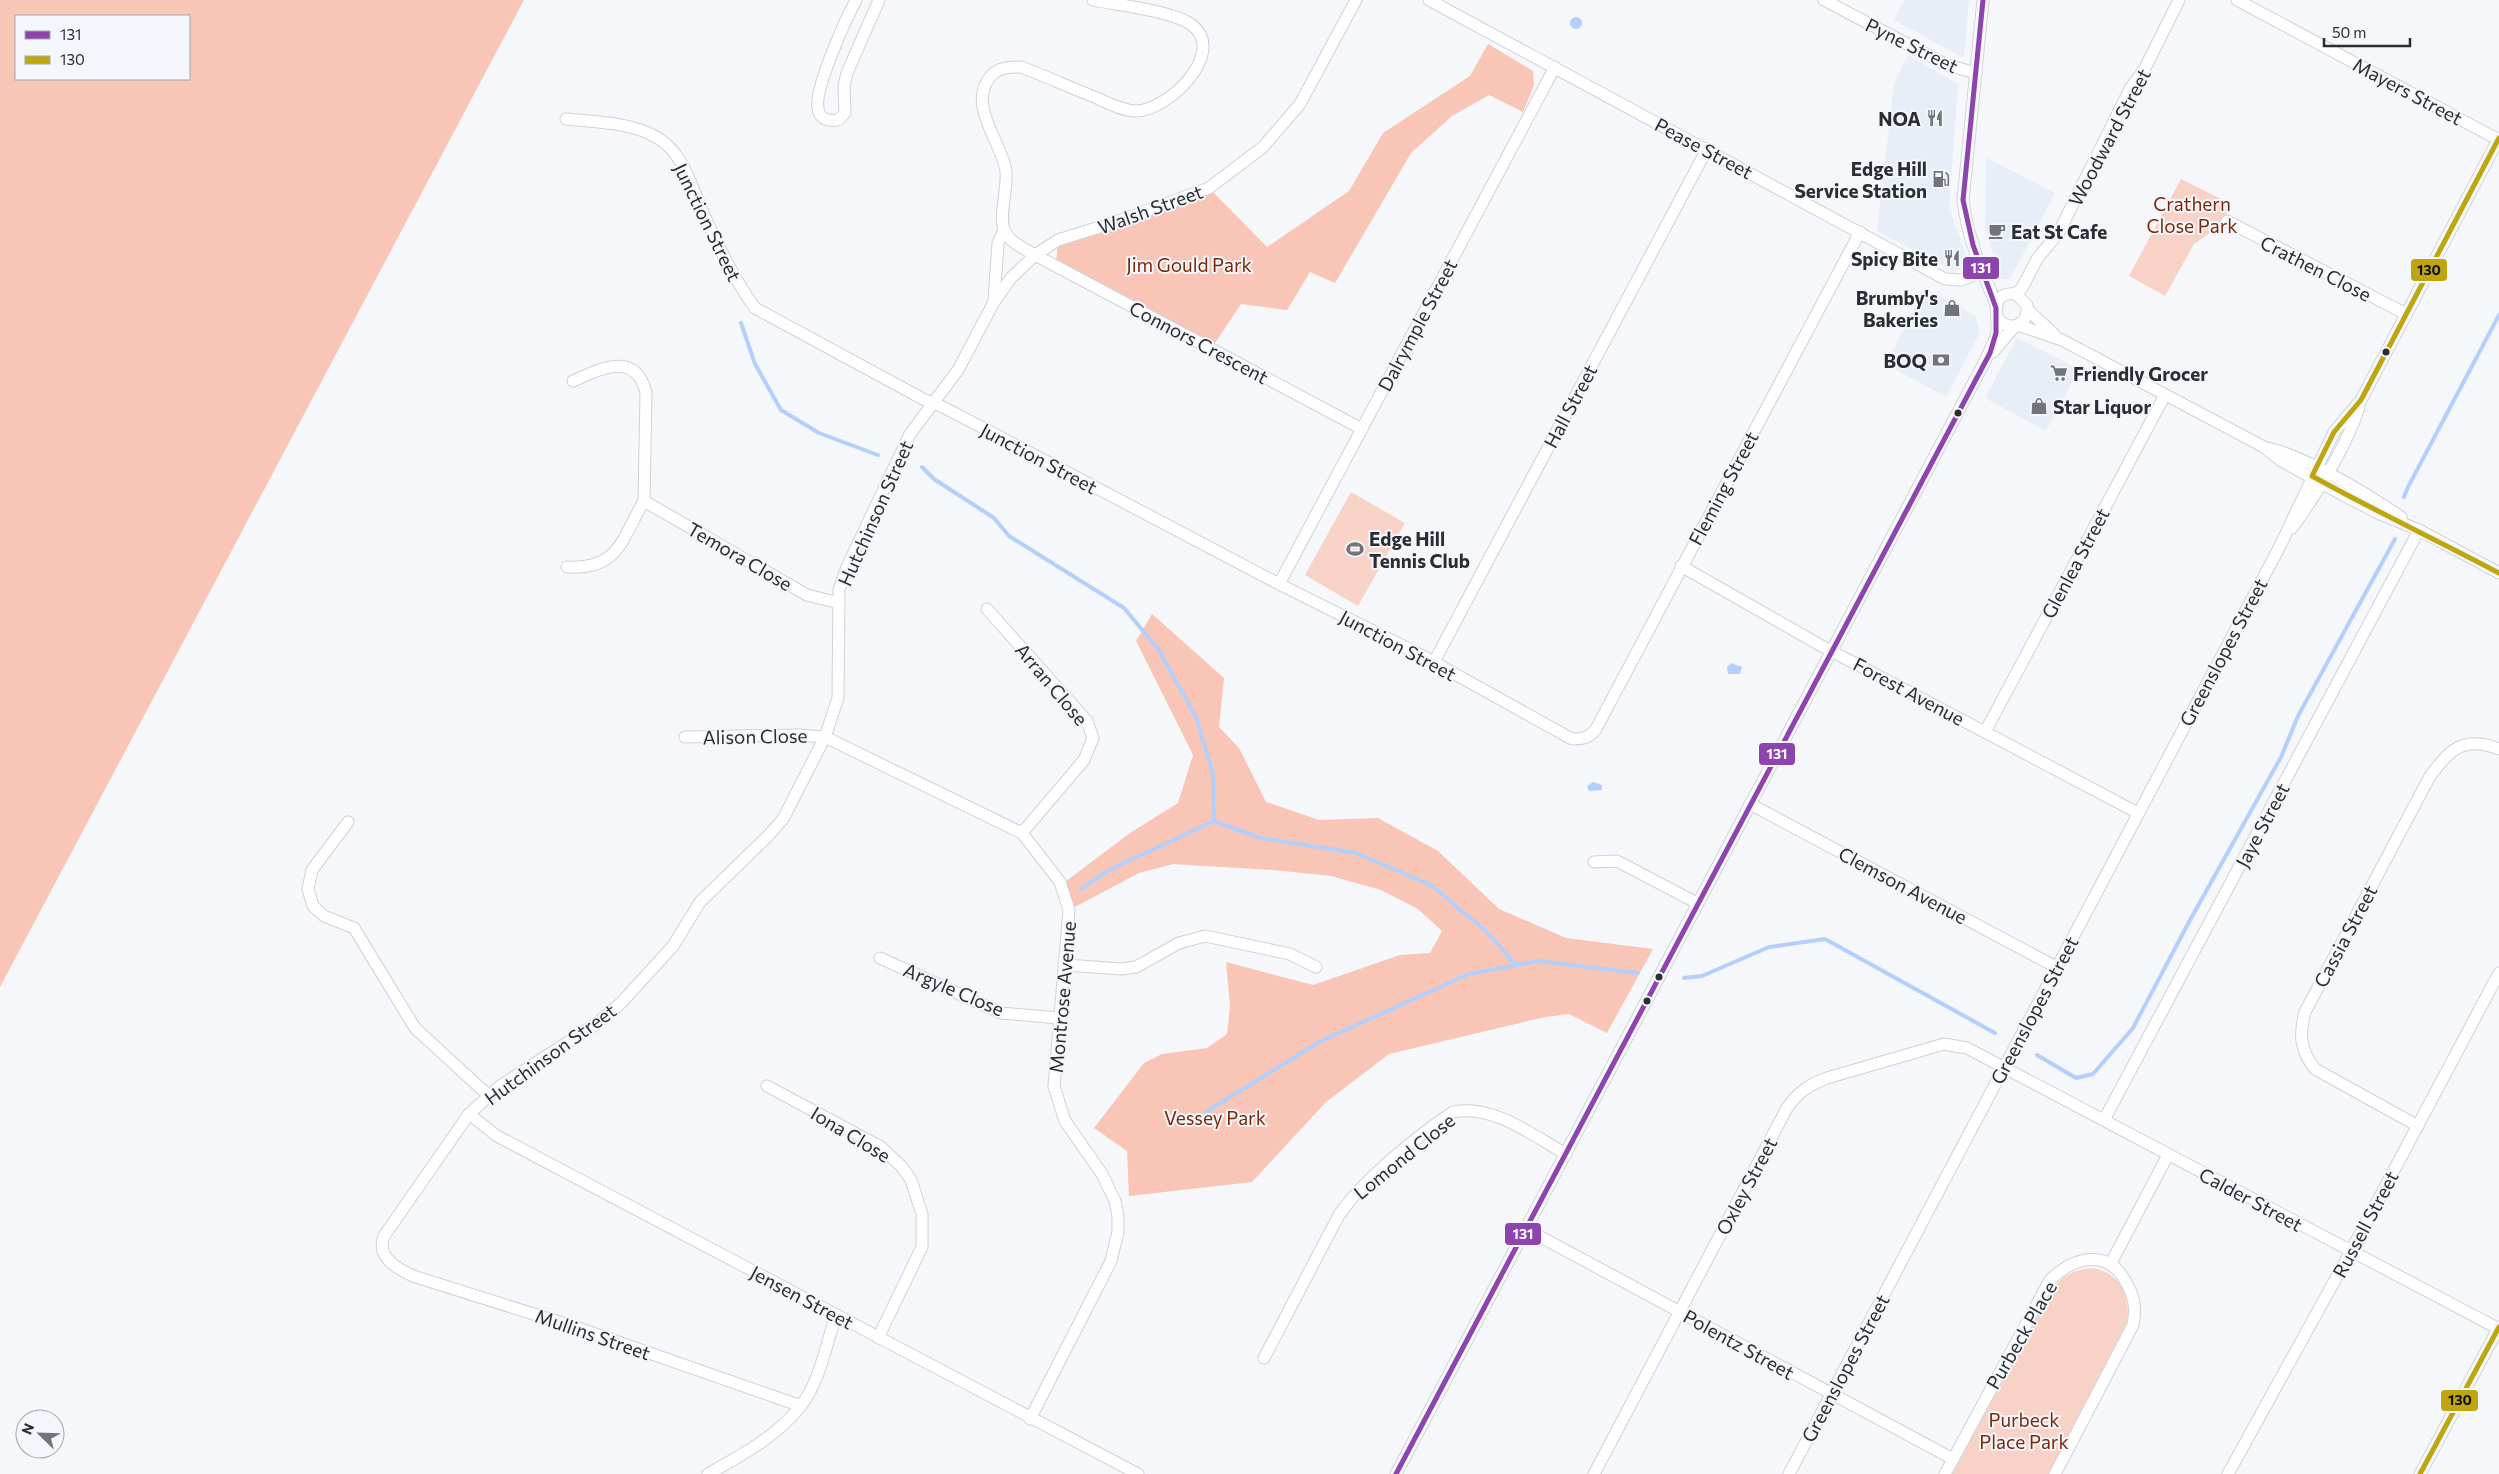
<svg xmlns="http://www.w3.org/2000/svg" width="2499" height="1474" font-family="Commissioner,sans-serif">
  <rect width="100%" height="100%" fill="#f5f7fa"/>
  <g fill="#e7eef8">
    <path d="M1904,0H1969L1964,58L1894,20Z"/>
    <path d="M1908,55L1958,84L1949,208L1966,256L1963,268L1954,271L1877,231L1894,83Z"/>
    <path d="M1986,158L2055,193L2010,279H2000L1985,228Z"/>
    <path d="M1925,288L1975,315L1980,332L1946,397L1886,364Z"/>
    <path d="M2017,338L2079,369L2046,431L1985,398Z"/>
  </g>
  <g fill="#f9d2c7">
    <path d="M2181,179L2225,201L2227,221L2194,244L2165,296L2129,276Z"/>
    <path d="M1351,492L1405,523L1358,606L1305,575Z"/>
    <path d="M2093,1268C2120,1273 2131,1296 2127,1322L2049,1474H1952L2053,1288C2064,1275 2075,1269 2093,1268Z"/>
  </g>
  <g fill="#f9c5b6" fill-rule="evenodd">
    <path d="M0,0H524L0,987ZM189,16V79H16V16Z"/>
    <path d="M1488,44L1533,71L1534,85L1523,112L1489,95L1452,116L1411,153L1335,283L1310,272L1287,310L1241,304L1211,349L1056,266L1058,240L1209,188L1267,247L1349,191L1383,133L1470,76Z"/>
    <path d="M1152,614L1224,678L1219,727L1239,748L1266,802L1319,820L1378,818L1438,851L1499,909L1566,938L1653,949L1607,1033L1569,1014L1545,1017L1389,1054L1326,1102L1252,1182L1129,1196L1127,1151L1094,1128L1144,1063L1162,1054L1207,1048L1227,1034L1230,1006L1226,962L1313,985L1400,955L1430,953L1442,931L1418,909L1381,890L1331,876L1274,870L1173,864L1139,873L1069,910L1061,885L1130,833L1178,803L1193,755L1136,641Z"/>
  </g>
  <g fill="#b3d0fc">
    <circle cx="1576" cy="23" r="6"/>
    <path d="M1731,663L1742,667L1740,674H1728L1727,667Z"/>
    <path d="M1593,782L1602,785V790L1589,791L1587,786Z"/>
  </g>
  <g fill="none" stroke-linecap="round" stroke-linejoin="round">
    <g stroke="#b3d0fc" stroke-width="4">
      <path d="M741,323L755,364L781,410L819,433L878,455"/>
      <path d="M922,467L934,479L994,518L1009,536L1124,608L1158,649L1196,717L1213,774L1214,821"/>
      <path d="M2404,497L2408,487L2499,315"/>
      <path d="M1081,889L1111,869L1214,821L1260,838L1356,853L1431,885L1487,932L1516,965"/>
      <path d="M1684,978L1702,976L1769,947L1825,939L1995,1033"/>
      <path d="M2037,1055L2076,1078L2093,1074L2133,1028L2190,920L2281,757L2298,716L2395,539"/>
      <path d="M1206,1112L1319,1042L1469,974L1537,961L1638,973"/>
    </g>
    <g stroke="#cfd2d7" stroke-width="13">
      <g id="minor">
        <path d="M856,0C846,19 814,89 818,108C819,119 829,122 838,120L845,113L844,86L847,73L879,0"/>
        <path d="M1093,0C1117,5 1174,11 1192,25C1228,53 1167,112 1135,111C1120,110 1106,102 1092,96C1069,87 1045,76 1021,67C1009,67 998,67 990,77C967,106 1002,142 1006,171C1008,187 998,218 1005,232C1011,243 1025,249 1035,255L1362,429"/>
        <path d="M1429,0L1945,279L1961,280L1982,272"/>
        <path d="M1824,0L1947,65L1976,73"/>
        <path d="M1983,0L1963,200C1966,224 1974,251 1983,273C1987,285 1993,294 1996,306"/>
        <path d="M2237,0L2499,140"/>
        <path d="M566,119C594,122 630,122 656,137C685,153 692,190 705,217C719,248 735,281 755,308L923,399L943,407L1279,584L1419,654L1572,739C1583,739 1589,738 1596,729L1860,232"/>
        <path d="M2227,221L2406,314"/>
        <path d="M2016,294L2022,288L2037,259L2059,232L2131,87L2144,70L2179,0"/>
        <path d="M994,301L998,243L1004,230"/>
        <path d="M2028,310L2054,334"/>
        <path d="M2018,325L2062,340L2264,447L2280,460L2343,495L2380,514L2419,530L2499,573"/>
        <path d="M1993,352L2015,326"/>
        <path d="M573,381C600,369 636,350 646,393L644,501"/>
        <path d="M2268,448C2307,457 2367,494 2401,517"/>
        <path d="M2292,528C2315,497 2349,442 2359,407"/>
        <path d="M1681,566L1820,645L2138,813"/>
        <path d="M567,567C619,570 621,540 644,501L807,595L839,603"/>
        <path d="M1279,584L1555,67"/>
        <path d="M987,609L1087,721L1093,738L1084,760L1022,833"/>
        <path d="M1434,662L1707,149"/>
        <path d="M1985,732L2165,395"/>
        <path d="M685,737L798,735L825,737L1022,833L1060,882L1069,910L1054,1086L1065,1121L1102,1174L1115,1201L1118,1216V1232L1111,1261L1030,1419"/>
        <path d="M1750,804L2056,967"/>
        <path d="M348,822L312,870L308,889L313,906L324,916L354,928L415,1028L489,1096"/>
        <path d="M1594,862L1617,861L1697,903"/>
        <path d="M880,958L1001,1013L1059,1018"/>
        <path d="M1066,965L1121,969L1136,967L1179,943L1205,936L1290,954L1316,967"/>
        <path d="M767,1086L881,1147L902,1167L911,1180L922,1214V1247L878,1338"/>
        <path d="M469,1114L497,1136L1138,1474"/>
        <path d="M2104,1120L2419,530"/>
        <path d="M2418,1126L2315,1069C2300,1050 2299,1035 2305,1012L2429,778C2449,749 2464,735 2499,749"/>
        <path d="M1526,1229L1953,1459"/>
        <path d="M2111,1263L2168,1155"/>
        <path d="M1264,1358L1339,1215C1364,1179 1416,1137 1453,1112C1493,1104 1532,1135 1566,1154"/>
        <path d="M801,1406L578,1328L413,1276C396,1268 376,1257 384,1236L469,1114L500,1086L596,1024L621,1003L673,946L700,902L769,835L783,819L825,737L838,698L839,590L847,567L910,434L958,370L994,302L1011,278L1035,255L1058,240L1119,221L1209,188L1263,147L1300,104L1356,0"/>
        <path d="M708,1474C740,1456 776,1437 800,1407C820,1382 826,1345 836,1315"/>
        <path d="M1396,1474L1985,361C1989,352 1995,342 1997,332C1999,316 1988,291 2016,294L2027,305C2030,325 2008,334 1997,317"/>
        <path d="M1594,1474L1787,1108C1798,1092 1809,1085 1827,1078L1944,1044L1967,1048L2499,1329"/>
        <path d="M1789,1474L2280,546L2334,432L2361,400L2499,138"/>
        <path d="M1945,1474L2050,1280C2075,1256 2109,1248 2127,1284C2135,1298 2136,1310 2133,1325L2055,1474"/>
        <path d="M2228,1474L2351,1251L2499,973"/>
        <path d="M2420,1474L2499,1327"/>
      </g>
    </g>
    <use href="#minor" stroke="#fefefe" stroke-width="11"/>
    <g stroke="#f3f7fc" stroke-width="9">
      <path id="bus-1" d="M1396,1474L1990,353L1996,333V308L1973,245L1963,200L1983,0"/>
    </g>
    <g stroke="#f3f7fc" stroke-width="9">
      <g id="bus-2">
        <path d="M2499,138L2361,400L2334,432L2312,476C2373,510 2437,540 2499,573"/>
        <path d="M2420,1474L2499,1327"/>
      </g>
    </g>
    <use href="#bus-1" stroke="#8e44ad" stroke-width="5"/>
    <use href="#bus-2" stroke="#bfa60f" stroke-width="5"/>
  </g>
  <defs>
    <g id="restaurant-bare" transform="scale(1.35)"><path d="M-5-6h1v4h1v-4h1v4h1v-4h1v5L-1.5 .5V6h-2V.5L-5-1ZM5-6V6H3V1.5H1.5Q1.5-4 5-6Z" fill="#717479" stroke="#f3f7fc" stroke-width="2.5" paint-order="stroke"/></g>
    <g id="fuel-bare" transform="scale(1.35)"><path d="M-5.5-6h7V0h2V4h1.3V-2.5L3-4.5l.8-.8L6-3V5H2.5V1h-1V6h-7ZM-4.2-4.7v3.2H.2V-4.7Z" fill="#717479" stroke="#f3f7fc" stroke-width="2.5" paint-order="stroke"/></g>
    <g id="cafe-bare" transform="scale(1.35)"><path d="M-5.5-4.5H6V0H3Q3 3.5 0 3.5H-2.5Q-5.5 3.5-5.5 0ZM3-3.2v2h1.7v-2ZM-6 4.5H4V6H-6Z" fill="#717479" stroke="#f3f7fc" stroke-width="2.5" paint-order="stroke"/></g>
    <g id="shop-bare" transform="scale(1.35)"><path d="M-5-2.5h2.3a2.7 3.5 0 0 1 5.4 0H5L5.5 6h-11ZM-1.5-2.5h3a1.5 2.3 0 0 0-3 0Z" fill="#717479" stroke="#f3f7fc" stroke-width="2.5" paint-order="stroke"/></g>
    <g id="bank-bare" transform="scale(1.35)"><path d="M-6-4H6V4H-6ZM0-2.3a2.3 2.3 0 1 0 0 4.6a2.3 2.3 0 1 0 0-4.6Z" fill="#717479" stroke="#f3f7fc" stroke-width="2.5" paint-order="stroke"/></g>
    <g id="supermarket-bare" transform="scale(1.35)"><path d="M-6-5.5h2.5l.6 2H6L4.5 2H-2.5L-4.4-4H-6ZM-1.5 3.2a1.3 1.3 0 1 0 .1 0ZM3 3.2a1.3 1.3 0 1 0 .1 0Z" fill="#717479" stroke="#f3f7fc" stroke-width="2.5" paint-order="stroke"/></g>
    <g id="stadium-bare" transform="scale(1.35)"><path d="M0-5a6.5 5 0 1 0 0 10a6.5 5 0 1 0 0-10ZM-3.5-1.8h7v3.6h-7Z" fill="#717479" stroke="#f3f7fc" stroke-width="2.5" paint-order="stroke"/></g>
  </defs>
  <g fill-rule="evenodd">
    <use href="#restaurant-bare" x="1935" y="118"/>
    <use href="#fuel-bare" x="1941" y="179"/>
    <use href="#cafe-bare" x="1997" y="231"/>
    <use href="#restaurant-bare" x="1952" y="258"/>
    <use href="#shop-bare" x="1952" y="308"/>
    <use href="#bank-bare" x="1941" y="360"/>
    <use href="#supermarket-bare" x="2059" y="373"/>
    <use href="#shop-bare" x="2039" y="406"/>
    <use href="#stadium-bare" x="1355" y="549"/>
  </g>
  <g fill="#2a2e33" stroke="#f3f7fc" stroke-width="2">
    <circle cx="2386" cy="352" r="4.5"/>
    <circle cx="1958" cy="413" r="4.5"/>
    <circle cx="1659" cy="977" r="4.5"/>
    <circle cx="1647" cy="1001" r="4.5"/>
  </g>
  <g text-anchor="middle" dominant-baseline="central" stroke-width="4" stroke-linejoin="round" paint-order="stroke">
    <g font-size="19" fill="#2a2e33" stroke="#f3f7fc">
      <text transform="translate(1912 45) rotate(26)">Pyne Street</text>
      <text transform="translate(2408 91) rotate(28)">Mayers Street</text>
      <text transform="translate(2109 137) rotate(-62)">Woodward Street</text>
      <text transform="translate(1704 148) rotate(28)">Pease Street</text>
      <text transform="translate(1150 209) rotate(-20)">Walsh Street</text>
      <text transform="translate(708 222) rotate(64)">Junction Street</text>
      <text transform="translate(2316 268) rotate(27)">Crathen Close</text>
      <text transform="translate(1417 325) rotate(-62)">Dalrymple Street</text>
      <text transform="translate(1199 342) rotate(28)">Connors Crescent</text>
      <text transform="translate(1570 406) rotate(-62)">Hall Street</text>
      <text transform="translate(1039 458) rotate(28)">Junction Street</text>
      <text transform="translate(1723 488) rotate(-62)">Fleming Street</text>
      <text transform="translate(875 513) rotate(-66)">Hutchinson Street</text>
      <text transform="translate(740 556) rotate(30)">Temora Close</text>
      <text transform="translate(2075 563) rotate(-62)">Glenlea Street</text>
      <text transform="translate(1398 645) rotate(28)">Junction Street</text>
      <text transform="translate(2223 652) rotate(-62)">Greenslopes Street</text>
      <text transform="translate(1052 684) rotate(50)">Arran Close</text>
      <text transform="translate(1909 691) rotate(28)">Forest Avenue</text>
      <text transform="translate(755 736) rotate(-1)">Alison Close</text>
      <text transform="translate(2262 825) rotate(-62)">Jaye Street</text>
      <text transform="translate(1903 885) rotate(28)">Clemson Avenue</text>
      <text transform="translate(2345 936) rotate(-62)">Cassia Street</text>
      <text transform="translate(954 989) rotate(23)">Argyle Close</text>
      <text transform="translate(1062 997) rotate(-85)">Montrose Avenue</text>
      <text transform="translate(2034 1010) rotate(-62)">Greenslopes Street</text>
      <text transform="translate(550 1054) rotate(-36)">Hutchinson Street</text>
      <text transform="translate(851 1134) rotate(31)">Iona Close</text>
      <text transform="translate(1404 1156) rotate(-39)">Lomond Close</text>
      <text transform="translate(1746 1186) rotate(-62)">Oxley Street</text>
      <text transform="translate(2251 1199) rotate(28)">Calder Street</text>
      <text transform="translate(2365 1224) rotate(-62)">Russell Street</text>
      <text transform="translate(802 1297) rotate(28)">Jensen Street</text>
      <text transform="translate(593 1334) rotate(19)">Mullins Street</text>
      <text transform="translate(2021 1335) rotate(-60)">Purbeck Place</text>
      <text transform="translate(1739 1344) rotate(29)">Polentz Street</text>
      <text transform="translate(1845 1368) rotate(-62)">Greenslopes Street</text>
    </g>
    <g font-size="19" font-weight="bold" fill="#2a2e33" stroke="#f3f7fc" text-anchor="end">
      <text x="1921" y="118">NOA</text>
      <text x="1927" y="168">Edge Hill<tspan x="1927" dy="22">Service Station</tspan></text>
      <text x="2011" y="231" text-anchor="start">Eat St Cafe</text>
      <text x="1938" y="258">Spicy Bite</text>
      <text x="1938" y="297">Brumby's<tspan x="1938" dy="22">Bakeries</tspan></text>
      <text x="1927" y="360">BOQ</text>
      <text x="2073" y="373" text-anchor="start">Friendly Grocer</text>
      <text x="2053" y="406" text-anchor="start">Star Liquor</text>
      <text x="1369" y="538" text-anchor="start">Edge Hill<tspan x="1369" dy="22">Tennis Club</tspan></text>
    </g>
    <g font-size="19" fill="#7b2709" stroke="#f3f7fc">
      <text x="2192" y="203">Crathern<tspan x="2192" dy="22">Close Park</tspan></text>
      <text x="1189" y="264">Jim Gould Park</text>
      <text x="1215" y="1117">Vessey Park</text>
      <text x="2024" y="1419">Purbeck<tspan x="2024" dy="22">Place Park</tspan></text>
    </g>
  </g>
  <g stroke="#f3f7fc" stroke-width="2">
    <rect x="1962" y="256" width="38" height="24" rx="5" fill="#8e44ad"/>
    <rect x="2410" y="258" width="38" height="24" rx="5" fill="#bfa60f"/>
    <rect x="1758" y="742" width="38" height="24" rx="5" fill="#8e44ad"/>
    <rect x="1504" y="1222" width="38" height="24" rx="5" fill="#8e44ad"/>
    <rect x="2440" y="1389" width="39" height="23" rx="5" fill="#bfa60f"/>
  </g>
  <g font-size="14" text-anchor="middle" font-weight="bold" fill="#fff">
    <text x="1981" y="273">131</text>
    <text x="1777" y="759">131</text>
    <text x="1523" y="1239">131</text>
  </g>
  <g font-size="14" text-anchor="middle" font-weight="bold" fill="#111">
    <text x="2429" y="275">130</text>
    <text x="2460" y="1405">130</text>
  </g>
  <rect x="15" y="15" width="175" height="65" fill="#f3f7fc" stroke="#a3a7ac"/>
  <rect x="25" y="31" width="25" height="8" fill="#8e44ad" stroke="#a3a7ac"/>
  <text x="60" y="40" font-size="15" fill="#2a2e33">131</text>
  <rect x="25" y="56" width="25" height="8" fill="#bfa60f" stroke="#a3a7ac"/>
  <text x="60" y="65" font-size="15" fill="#2a2e33">130</text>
  <g transform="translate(40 1434) rotate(293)"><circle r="24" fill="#f3f7fc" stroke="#a3a7ac"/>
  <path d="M0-4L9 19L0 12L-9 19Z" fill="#717479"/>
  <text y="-8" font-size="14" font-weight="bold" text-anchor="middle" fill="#2a2e33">N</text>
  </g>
  <path d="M2324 38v8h86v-8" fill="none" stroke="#2a2e33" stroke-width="2.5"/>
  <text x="2332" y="38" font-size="15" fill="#2a2e33" stroke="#f3f7fc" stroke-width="4" paint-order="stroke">50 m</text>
</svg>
